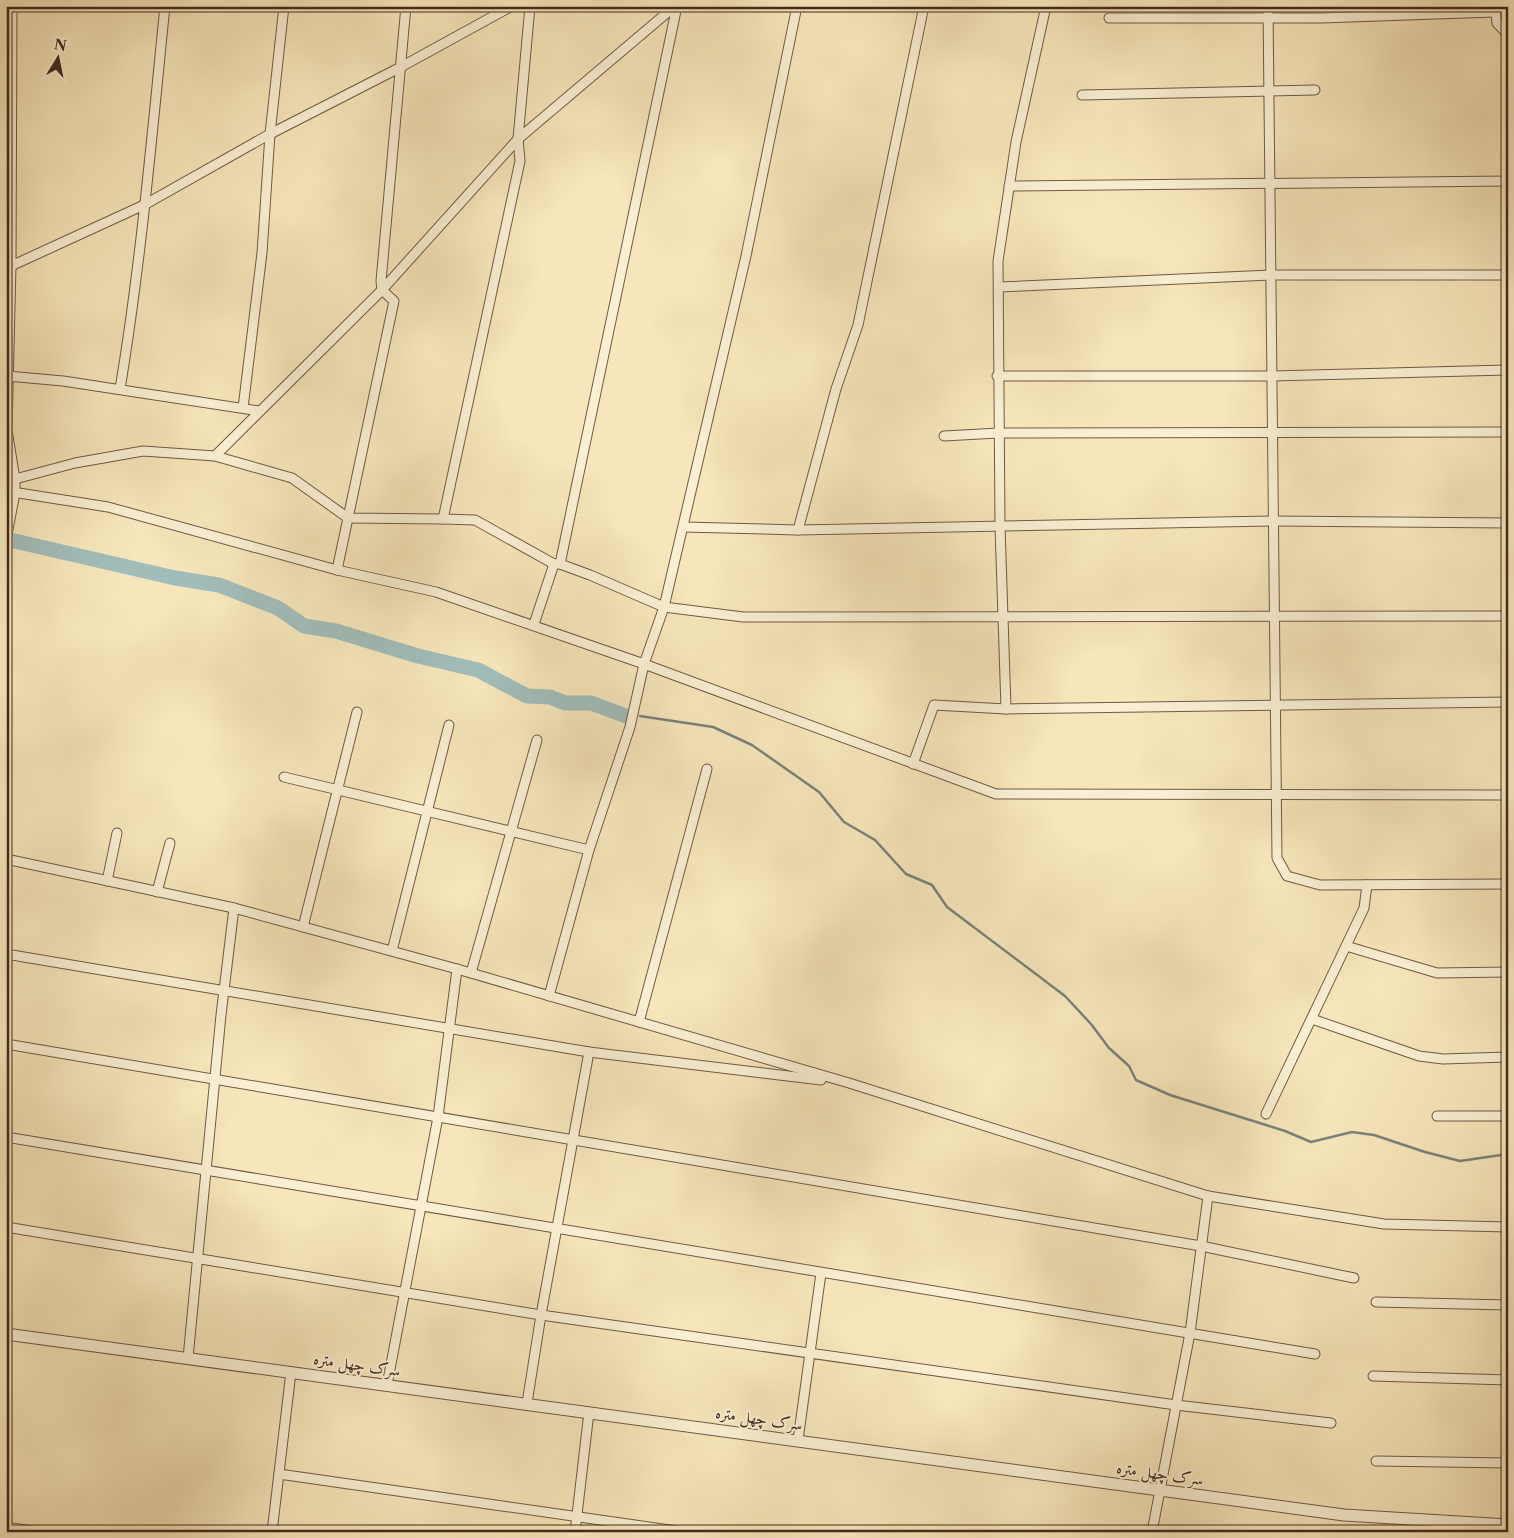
<svg xmlns="http://www.w3.org/2000/svg" width="1514" height="1538" font-family="'Libre Caslon Text',Amiri,serif">
  <rect width="100%" height="100%" fill="#f7e6bb"/>
  <filter id="stains"><feTurbulence type="fractalNoise" baseFrequency=".004" numOctaves="4"/><feColorMatrix values="0 0 0 0 .2 0 0 0 0 .09 0 0 0 0 .02 0 0 0 .5 -.17"/></filter>
  <radialGradient id="worn" r=".72"><stop offset=".6" stop-color="#630" stop-opacity="0"/><stop offset="1" stop-color="#630" stop-opacity=".3"/></radialGradient>
  <g fill="none" stroke-linecap="round" stroke-linejoin="round">
    <path stroke="#7b827c" stroke-width="2.5" d="M640,716L713,727L752,745L819,792L844,822L875,840L906,874L932,885L947,907L1065,996L1091,1024L1109,1048L1129,1066L1136,1080L1170,1095L1285,1131L1311,1142L1352,1132L1374,1135L1425,1152L1460,1161L1508,1154"/>
    <path stroke="#a1bdba" stroke-width="15" d="M6,539L175,578L219,585L278,608L304,626L336,631L418,656L478,670L527,696L550,697L565,703H591L626,716"/>
    <g stroke="#705945" stroke-width="11">
      <g id="minor">
        <path d="M530,6L518,139L520,161L443,519L475,520L554,564"/>
        <path d="M1268,6L1277,858L1287,876L1320,885L1508,884"/>
        <path d="M1495,6L1497,23L1508,35"/>
        <path d="M1109,18H1321L1494,12"/>
        <path d="M1082,95L1315,90"/>
        <path d="M1009,186L1508,181"/>
        <path d="M11,266L144,205L270,134L399,68L512,6"/>
        <path d="M999,287L1271,275H1508"/>
        <path d="M7,376L63,381L259,411"/>
        <path d="M997,376H1272L1507,370"/>
        <path d="M120,389C141,263 152,134 165,6"/>
        <path d="M243,408L262,253L270,134L284,6"/>
        <path d="M944,436L998,433L1508,432"/>
        <path d="M215,456L292,478L348,518L443,519"/>
        <path d="M15,479L75,463L143,451L215,456L382,290L518,139L675,6"/>
        <path d="M6,491L108,507L337,570L436,592L644,664L996,794L1508,795"/>
        <path d="M684,527L798,530L1273,521L1508,523"/>
        <path d="M798,530L836,389L858,325L924,6"/>
        <path d="M6,540L15,493V479L7,430L11,266L12,6"/>
        <path d="M560,564L590,575L664,607L743,617L1508,616"/>
        <path d="M6,566V640"/>
        <path d="M337,570L394,301L382,290L381,281L406,6"/>
        <path d="M534,624L554,564H560L677,6"/>
        <path d="M1006,709L1000,526L998,261L1016,142L1046,6"/>
        <path d="M913,764L934,705L1006,709L1508,702"/>
        <path d="M284,777L589,850"/>
        <path d="M6,859L234,908L457,969L849,1083L1208,1196L1384,1224L1508,1227"/>
        <path d="M107,881L117,833"/>
        <path d="M157,892L170,843"/>
        <path d="M303,927L357,712"/>
        <path d="M1346,946L1437,973L1508,972"/>
        <path d="M392,951L449,725"/>
        <path d="M6,954L589,1052L821,1080"/>
        <path d="M471,973L537,740"/>
        <path d="M549,996L589,850L630,727L644,664L664,607L746,256L797,6"/>
        <path d="M1312,1019L1419,1056L1443,1059L1508,1057"/>
        <path d="M639,1022L707,769"/>
        <path d="M6,1044L1201,1246L1354,1278"/>
        <path d="M1266,1114L1364,908L1367,885"/>
        <path d="M1437,1116H1508"/>
        <path d="M6,1137L1315,1354"/>
        <path d="M6,1227L541,1315L1176,1405L1331,1423"/>
        <path d="M1376,1302L1508,1305"/>
        <path d="M188,1358L221,1015L234,908"/>
        <path d="M1373,1376L1508,1380"/>
        <path d="M387,1385L438,1117L457,969"/>
        <path d="M527,1403L541,1315L589,1052"/>
        <path d="M798,1440L821,1273"/>
        <path d="M1376,1461L1508,1463"/>
        <path d="M279,1474L684,1532"/>
        <path d="M6,1527L38,1532"/>
        <path d="M272,1532L291,1372"/>
        <path d="M575,1532L589,1412"/>
        <path d="M1152,1532L1190,1333L1208,1196"/>
      </g>
    </g>
    <g stroke="#705945" stroke-width="13">
      <path id="tertiary" d="M6,1334L1344,1515L1508,1525"/>
    </g>
    <use href="#minor" stroke="#faefd3" stroke-width="9"/>
    <use href="#tertiary" stroke="#faefd3" stroke-width="11"/>
  </g>
  <g text-anchor="middle" dominant-baseline="central" stroke-width="4" stroke-linejoin="round" paint-order="stroke">
    <g font-size="16" fill="#432a1e" stroke="#faefd3">
      <text transform="translate(357 1364) rotate(8)">سرک چهل متره</text>
      <text transform="translate(759 1418) rotate(8)">سرک چهل متره</text>
      <text transform="translate(1160 1473) rotate(8)">سرک چهل متره</text>
    </g>
  </g>
  <rect width="1514" height="1538" fill="none" stroke="#f7e6bb" stroke-width="25"/>
  <rect x="8" y="8" width="1499" height="1523" fill="none" stroke="#432a1e" stroke-width="2.5"/>
  <rect x="12" y="12" width="1489" height="1513" fill="none" stroke="#432a1e"/>
  <g transform="translate(58 58) rotate(10)" stroke="#faefd3" stroke-width="4" paint-order="stroke">
  <path d="M0-4L9 19L0 12L-9 19Z" fill="#432a1e"/>
  <text y="-8" font-size="14" font-weight="bold" text-anchor="middle" fill="#432a1e">N</text>
  </g>
  <rect width="100%" height="100%" filter="url(#stains)"/>
  <rect width="100%" height="100%" fill="url(#worn)"/>
</svg>
